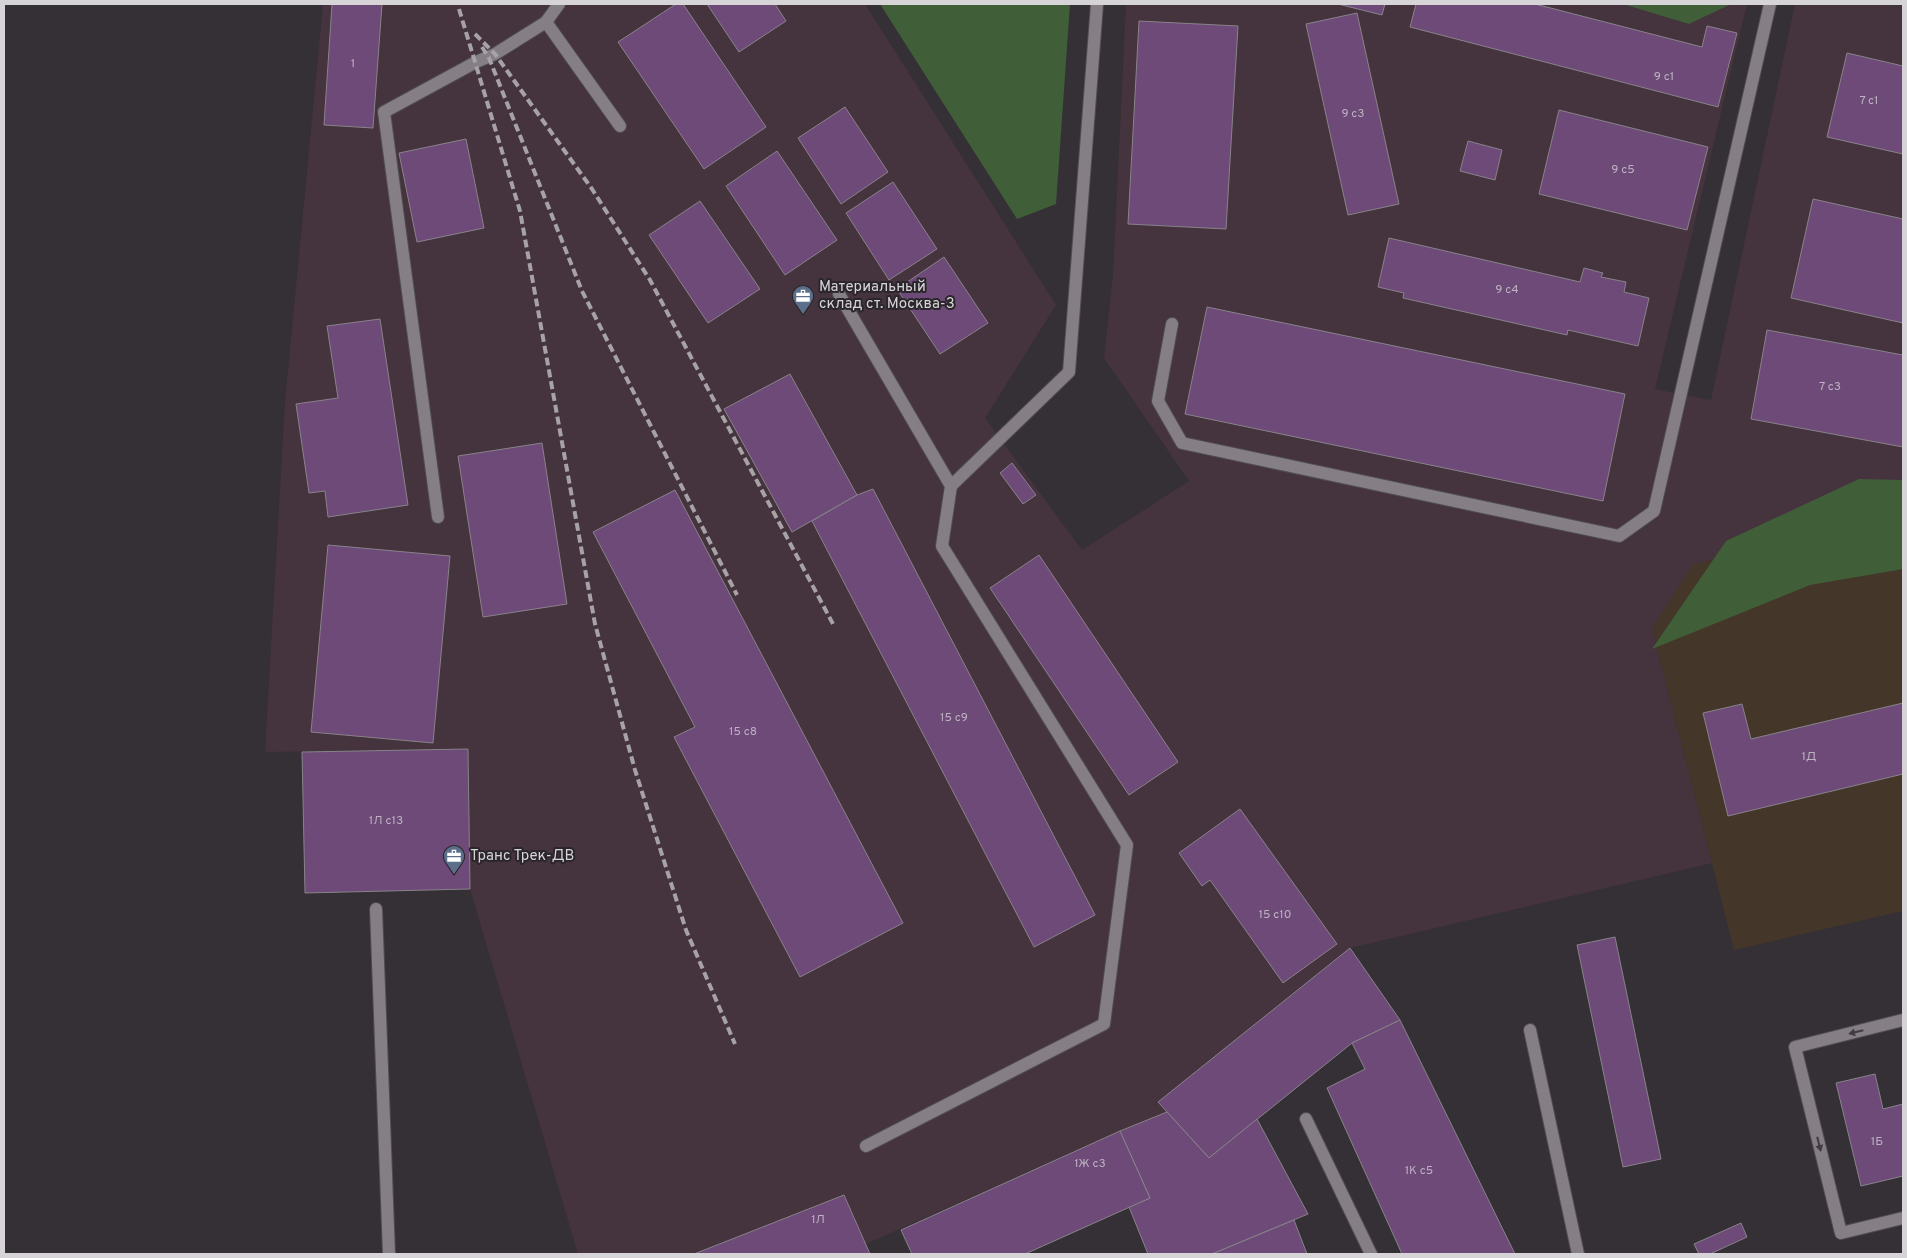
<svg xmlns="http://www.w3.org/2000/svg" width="1907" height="1258" font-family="Overpass,sans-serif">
  <rect width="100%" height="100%" fill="#353035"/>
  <path fill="#45333d" d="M323,4H865L1056,305L985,418L1082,550L1189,481L1104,358L1113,275L1126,4H1747L1655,389L1711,400L1795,4H1903V516L1652,628L1712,863L1350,948L1159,1102L1167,1112L1120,1131L866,1244L844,1195L694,1254H578L470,889L468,749L265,752L285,402Z"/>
  <path fill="#443628" d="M1903,516V911L1734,950L1652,628L1693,564Z"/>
  <g fill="#405f39">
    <path d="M880,4H1070L1056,204L1017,219Z"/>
    <path d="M1623,4H1731L1689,24Z"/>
    <path d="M1859,479L1903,480V569L1810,585L1652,649L1726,541Z"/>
  </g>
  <g fill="#6e4a79" stroke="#88838a">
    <path d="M332,4H382L373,128L324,125Z"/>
    <path d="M676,4H683L766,127L704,169L618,42Z"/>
    <path d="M707,4H775L786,21L739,52Z"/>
    <path d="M1338,4H1385L1382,15Z"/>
    <path d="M1416,4H1535L1702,47L1707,26L1737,33L1718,107L1410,27Z"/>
    <path d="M1357,13L1399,204L1348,215L1306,24Z"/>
    <path d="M1139,21L1238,26L1226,229L1128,224Z"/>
    <path d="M1847,53L1903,66V154L1827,137Z"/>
    <path d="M845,107L888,172L841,204L798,138Z"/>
    <path d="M1559,110L1708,147L1687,230L1539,194Z"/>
    <path d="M466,139L484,228L417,242L399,153Z"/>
    <path d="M1468,141L1502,150L1495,180L1460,171Z"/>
    <path d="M777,151L837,240L785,275L726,186Z"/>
    <path d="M893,182L937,249L889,280L846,213Z"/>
    <path d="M1813,199L1903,219V323L1791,298Z"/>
    <path d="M700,201L760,289L708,323L649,235Z"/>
    <path d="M1389,238L1580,282L1584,268L1603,273L1601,277L1626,282L1624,292L1649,298L1638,346L1568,330L1567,335L1403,298L1404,293L1378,287Z"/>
    <path d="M944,257L988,323L940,354L897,289Z"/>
    <path d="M1207,307L1625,394L1603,501L1185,414Z"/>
    <path d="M380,319L408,505L328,517L325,491L309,493L296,404L338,398L327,326Z"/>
    <path d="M1767,330L1903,355V447L1751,419Z"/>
    <path d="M790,374L857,495L792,532L724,409Z"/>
    <path d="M542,443L567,604L483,617L458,456Z"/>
    <path d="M1012,463L1036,495L1023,504L1000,473Z"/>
    <path d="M873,489L1095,915L1034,947L812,521L857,495Z"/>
    <path d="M675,490L903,923L800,977L674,737L695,727L593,532Z"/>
    <path d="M328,545L450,556L433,743L311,732Z"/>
    <path d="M1039,555L1178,762L1129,795L990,588Z"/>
    <path d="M1903,703V774L1728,816L1703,713L1742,704L1751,739Z"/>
    <path d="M468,749L470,889L305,893L302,752Z"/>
    <path d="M1240,809L1337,944L1283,983L1210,880L1202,886L1179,853Z"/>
    <path d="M1615,937L1661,1159L1623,1167L1577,945Z"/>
    <path d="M1350,948L1400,1020L1352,1043L1209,1158L1158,1102Z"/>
    <path d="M1400,1020L1515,1254H1402L1327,1088L1365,1069L1352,1043Z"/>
    <path d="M1875,1074L1883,1109L1903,1104V1176L1861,1186L1836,1083Z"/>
    <path d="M1167,1112L1209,1158L1257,1119L1308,1214L1212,1254H1148L1129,1207L1150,1198L1120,1131Z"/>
    <path d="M1120,1131L1150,1198L1025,1254H912L901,1230Z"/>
    <path d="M844,1195L870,1254H694Z"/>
    <path d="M1294,1220L1307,1254H1212Z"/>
    <path d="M1741,1223L1747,1237L1710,1254H1699L1694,1244Z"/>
  </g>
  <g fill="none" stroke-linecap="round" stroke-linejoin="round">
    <g stroke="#504d51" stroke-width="14">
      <g id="service">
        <path d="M559,4L546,22L620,126"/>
        <path d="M839,294L951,486L942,546L1127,845L1104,1024L866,1146"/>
        <path d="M1172,324L1158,401L1182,443L1619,536L1654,511L1770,4"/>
        <path d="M951,486L1069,372L1097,4"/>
        <path d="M438,517L384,112L476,62L495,54L546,22"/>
        <path d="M376,909L389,1254"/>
        <path d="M1903,1020L1795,1047L1841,1233L1903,1218"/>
        <path d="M1530,1030L1578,1254"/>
        <path d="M1306,1119L1371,1254"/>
      </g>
    </g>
    <use href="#service" stroke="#857f85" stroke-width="12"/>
    <g stroke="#a6a2a6" stroke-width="4" stroke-dasharray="8 4" stroke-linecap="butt">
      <path d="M459,9L520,211L595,624L635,770L686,930L735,1044"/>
      <path d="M475,34L495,54L592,189L650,280L833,624"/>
      <path d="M482,47L489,58L582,291L737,595"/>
    </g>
  </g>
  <defs><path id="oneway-solid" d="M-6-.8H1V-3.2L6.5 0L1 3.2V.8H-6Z" transform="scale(1.25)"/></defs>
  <g fill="#423c42">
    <use href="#oneway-solid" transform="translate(1856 1032) rotate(166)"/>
    <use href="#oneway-solid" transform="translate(1819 1144) rotate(76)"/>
  </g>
  <defs>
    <g id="office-pin" transform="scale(1.125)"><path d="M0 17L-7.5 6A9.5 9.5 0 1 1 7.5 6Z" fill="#5c6f8a" stroke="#2b262b"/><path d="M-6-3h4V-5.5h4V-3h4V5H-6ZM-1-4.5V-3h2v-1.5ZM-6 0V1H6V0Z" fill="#fff"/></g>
  </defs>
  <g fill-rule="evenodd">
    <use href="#office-pin" x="803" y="296"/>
    <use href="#office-pin" x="454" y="856"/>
  </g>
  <g text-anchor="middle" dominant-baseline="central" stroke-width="4" stroke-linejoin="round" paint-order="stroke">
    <g font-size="12" fill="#bdb2c0">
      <text x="353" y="64">1</text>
      <text x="1664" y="77">9 с1</text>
      <text x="1869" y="101">7 с1</text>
      <text x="1353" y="114">9 с3</text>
      <text x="1623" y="170">9 с5</text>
      <text x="1507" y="290">9 с4</text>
      <text x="1830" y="387">7 с3</text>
      <text x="954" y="718">15 с9</text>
      <text x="743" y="732">15 с8</text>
      <text x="1809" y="757">1Д</text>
      <text x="386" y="821">1Л с13</text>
      <text x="1275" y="915">15 с10</text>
      <text x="1877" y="1142">1Б</text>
      <text x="1090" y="1164">1Ж с3</text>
      <text x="1419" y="1171">1К с5</text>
      <text x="818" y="1220">1Л</text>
    </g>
    <g font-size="15" fill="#d7d4d7" stroke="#2b262b" text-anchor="start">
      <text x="819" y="287">Материальный<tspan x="819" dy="17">склад ст. Москва-3</tspan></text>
      <text x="470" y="856">Транс Трек-ДВ</text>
    </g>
  </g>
  <rect width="1907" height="1258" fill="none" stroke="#d7d4d7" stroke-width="10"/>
</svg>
